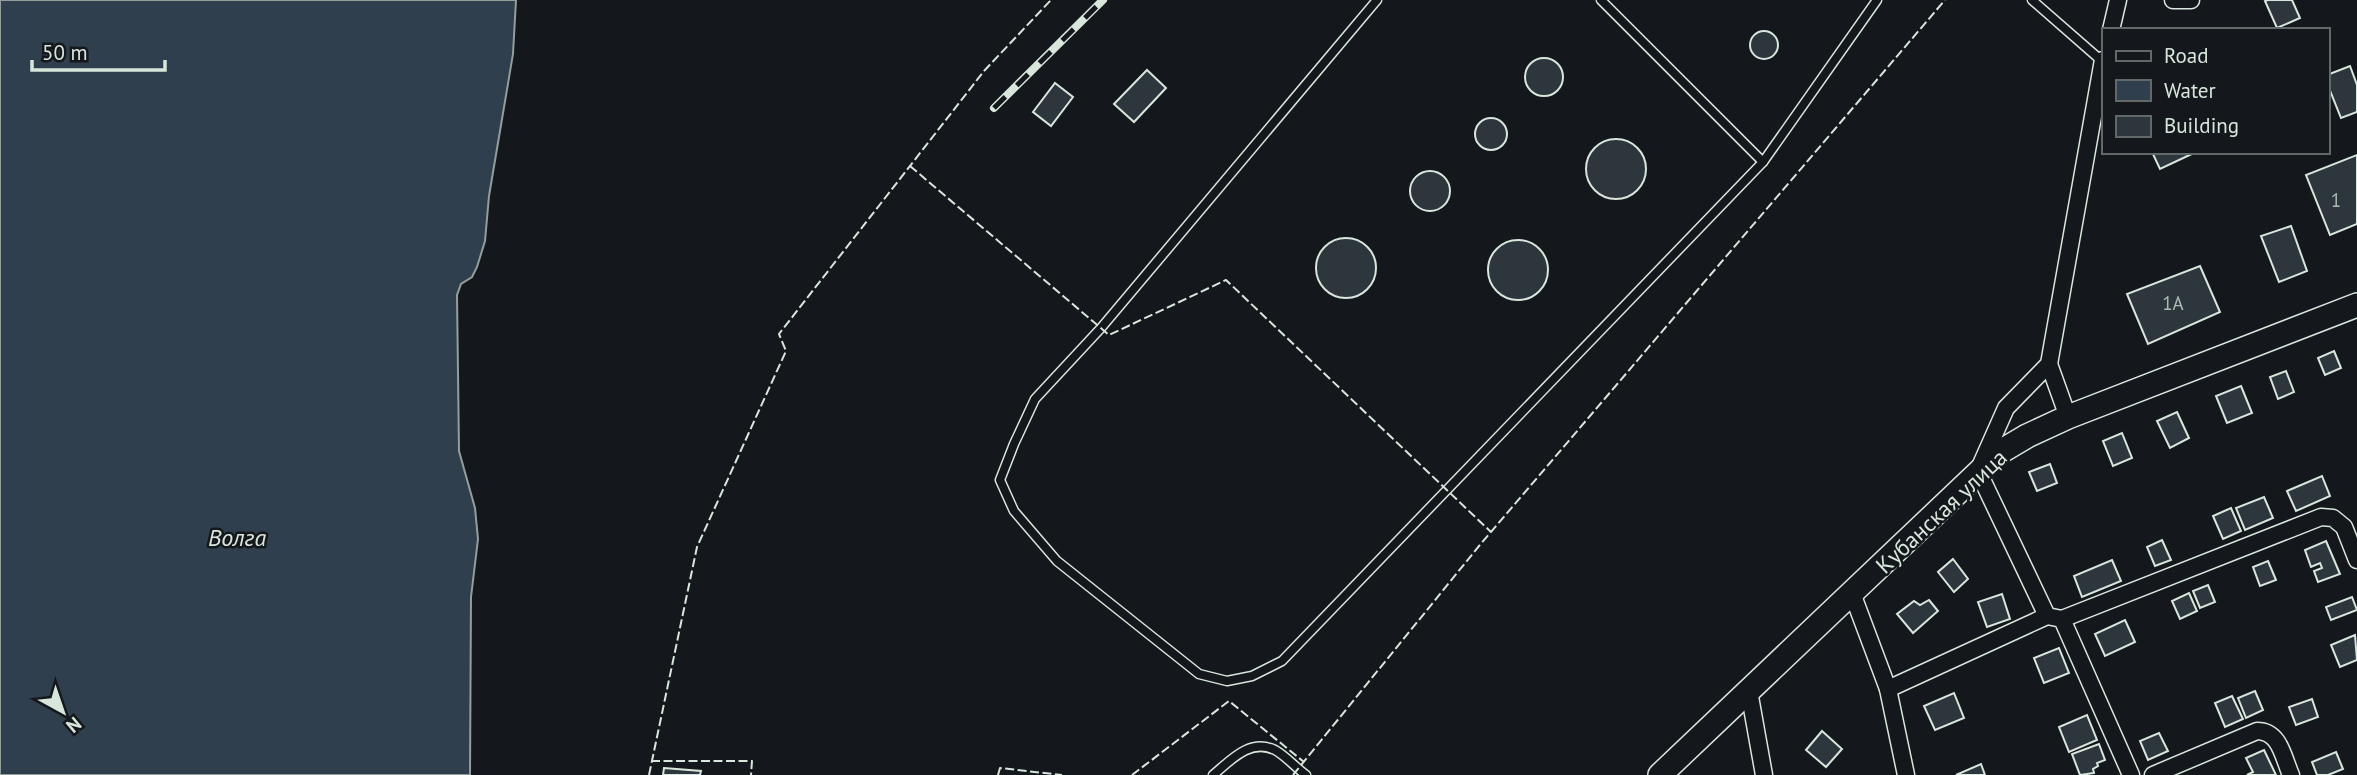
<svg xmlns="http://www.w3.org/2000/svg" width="2357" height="775" font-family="'PT Sans',sans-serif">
  <rect width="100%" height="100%" fill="#14181c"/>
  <path fill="#2f3f4d" stroke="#939e99" stroke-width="2" d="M0,0H516L513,54L489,196L485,241L477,267L472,277L461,284L457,295L459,451L475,508L478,539L471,597L470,775H0Z"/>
  <g fill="#2c363c" stroke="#d8e6dc" stroke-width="2">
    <path d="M2268,0H2292L2300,18L2277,28L2265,1Z"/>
    <circle cx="1764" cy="45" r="14"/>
    <circle cx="1544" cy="77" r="19"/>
    <path d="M2350,66L2357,85V112L2341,118L2327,83V75Z"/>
    <path d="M1147,70L1166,88L1134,122L1114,104Z"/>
    <path d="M1055,83L1073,97L1051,126L1033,112Z"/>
    <circle cx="1491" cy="134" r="16"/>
    <circle cx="1616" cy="169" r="30"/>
    <path d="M2152,152H2196L2160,169Z"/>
    <path d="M2357,155V224L2330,235L2306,175Z"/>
    <circle cx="1430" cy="191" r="20"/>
    <path d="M2291,226L2307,271L2279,282L2261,236Z"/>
    <circle cx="1346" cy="268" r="30"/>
    <circle cx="1518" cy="270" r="30"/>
    <path d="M2200,266L2220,312L2148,344L2127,294Z"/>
    <path d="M2334,351L2341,368L2325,375L2318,358Z"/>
    <path d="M2286,371L2294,392L2278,399L2270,377Z"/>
    <path d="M2241,386L2252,413L2227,423L2216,396Z"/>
    <path d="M2177,412L2189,438L2170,448L2157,421Z"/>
    <path d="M2122,433L2132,458L2113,466L2103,441Z"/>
    <path d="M2050,464L2057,483L2037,491L2029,472Z"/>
    <path d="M2322,476L2330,496L2296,511L2287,491Z"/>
    <path d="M2264,497L2273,518L2245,530L2236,508Z"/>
    <path d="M2231,508L2241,531L2223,539L2213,516Z"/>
    <path d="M2162,540L2171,560L2155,566L2147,547Z"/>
    <path d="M2326,541L2340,574L2318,582L2314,571L2322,568L2320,563L2311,567L2305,550Z"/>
    <path d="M1953,559L1968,579L1954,592L1938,572Z"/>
    <path d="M2112,560L2121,581L2082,597L2074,576Z"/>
    <path d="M2268,561L2276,580L2260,586L2253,567Z"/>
    <path d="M2208,585L2215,602L2200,608L2193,591Z"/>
    <path d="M2189,593L2197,611L2180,619L2172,601Z"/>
    <path d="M2002,594L2010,619L1987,627L1978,602Z"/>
    <path d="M2352,597L2357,610L2331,620L2326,607Z"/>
    <path d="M1929,600L1938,611L1913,633L1897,614L1914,601L1920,605Z"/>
    <path d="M2125,620L2135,642L2105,656L2095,634Z"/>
    <path d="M2355,635L2357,660L2340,667L2331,645Z"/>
    <path d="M2059,648L2069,673L2044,683L2034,658Z"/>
    <path d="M2255,691L2263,710L2246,718L2238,698Z"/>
    <path d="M1954,693L1964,718L1935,730L1924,706Z"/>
    <path d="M2232,696L2243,719L2225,727L2215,703Z"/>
    <path d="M2312,699L2318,717L2296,725L2289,707Z"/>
    <path d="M2087,715L2097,740L2069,752L2059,727Z"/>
    <path d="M1822,731L1842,749L1826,767L1806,750Z"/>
    <path d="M2159,733L2168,751L2148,760L2140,741Z"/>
    <path d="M2099,744L2105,760L2097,763L2098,766L2093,769L2094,773L2080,775L2072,754Z"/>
    <path d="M2264,750L2276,775H2247L2253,772L2246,758Z"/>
    <path d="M2336,752L2343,769L2328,775H2317L2312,762Z"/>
    <path d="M1981,764L1985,775H1956Z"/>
    <path d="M664,768L701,771L700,775H663Z"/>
  </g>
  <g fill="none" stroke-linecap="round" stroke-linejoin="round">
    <g stroke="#d8e6dc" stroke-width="11">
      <g id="lane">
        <path d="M1377,0L1101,328L1035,399L1014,444L1000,480L1014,511L1057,561L1199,674L1227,681L1252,676L1282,661L1763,162"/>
        <path d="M1601,0L1763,162L1877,0"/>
        <path d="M2032,0L2103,62"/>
        <path d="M1213,775C1231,760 1250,738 1275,750C1286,756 1296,768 1306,775"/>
      </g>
    </g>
    <g stroke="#d8e6dc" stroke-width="19">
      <g id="street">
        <path d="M2173,0H2191"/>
        <path d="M2111,30L2118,0"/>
        <path d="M2103,60L2049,364L2006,408L1978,471L2047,616L2062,619L2131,775"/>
        <path d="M2049,364L2068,417"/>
        <path d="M1852,593L1888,689L1906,775"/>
        <path d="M2062,619L2321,517L2333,518L2344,527L2357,560"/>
        <path d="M1888,689L2047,616"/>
        <path d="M1749,691L1764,775"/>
        <path d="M2153,775L2257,731C2280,731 2283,757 2291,775"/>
      </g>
    </g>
    <g stroke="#d8e6dc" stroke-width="26">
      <path id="secondary" d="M1660,775L2000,452L2027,436L2068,417L2357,305"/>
    </g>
    <use href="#lane" stroke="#14181c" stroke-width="8"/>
    <use href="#street" stroke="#14181c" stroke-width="16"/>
    <use href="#secondary" stroke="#14181c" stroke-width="23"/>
    <g stroke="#d8e6dc" stroke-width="8">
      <path id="rail" d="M994,108L1103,0"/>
    </g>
    <use href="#rail" stroke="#14181c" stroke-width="5" stroke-dasharray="16" stroke-linecap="butt"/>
    <g stroke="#d8e6dc" stroke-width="2" stroke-dasharray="9 3.5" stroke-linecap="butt">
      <path d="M910,166L1109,335L1226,280L1491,532"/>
      <path d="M651,761H752L751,775"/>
      <path d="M649,775L697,547L786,351L779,334L984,71L1051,0"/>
      <path d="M998,775L1000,768L1062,775"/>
      <path d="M1132,775L1229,701L1304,762"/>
      <path d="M1293,775L1479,546L1945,0"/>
    </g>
  </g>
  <g text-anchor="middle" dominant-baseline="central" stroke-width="5" stroke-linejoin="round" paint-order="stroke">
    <g font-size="19" fill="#adbab4">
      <text x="2336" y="200">1</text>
      <text x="2173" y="303">1А</text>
    </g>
    <g font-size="23" fill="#d8e6dc" stroke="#14181c">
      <text transform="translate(1941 511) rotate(-43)">Кубанская улица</text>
    </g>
    <g font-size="24" font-style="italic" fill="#d8e6dc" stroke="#14181c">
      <text x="237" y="537">Волга</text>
    </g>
  </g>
  <rect x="2102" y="28" width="228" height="126" fill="#14181c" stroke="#626a69" stroke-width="2"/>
  <rect x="2116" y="51" width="35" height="10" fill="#14181c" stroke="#626a69" stroke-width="2"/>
  <text x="2164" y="63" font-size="21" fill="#d8e6dc">Road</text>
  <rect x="2116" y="80" width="35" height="21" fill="#2f3f4d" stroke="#626a69" stroke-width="2"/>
  <text x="2164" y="98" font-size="21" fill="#d8e6dc">Water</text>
  <rect x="2116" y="116" width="35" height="21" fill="#2c363c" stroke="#626a69" stroke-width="2"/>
  <text x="2164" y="133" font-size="21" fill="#d8e6dc">Building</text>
  <g transform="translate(63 712) rotate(140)" stroke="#14181c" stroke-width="5" paint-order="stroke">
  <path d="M0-5L12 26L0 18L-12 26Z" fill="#d8e6dc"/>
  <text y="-10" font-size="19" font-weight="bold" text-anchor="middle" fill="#d8e6dc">N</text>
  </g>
  <path d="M32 60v10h133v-10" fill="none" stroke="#d8e6dc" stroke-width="3.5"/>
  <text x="42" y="60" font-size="21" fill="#d8e6dc" stroke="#14181c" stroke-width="5" paint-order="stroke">50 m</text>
</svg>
